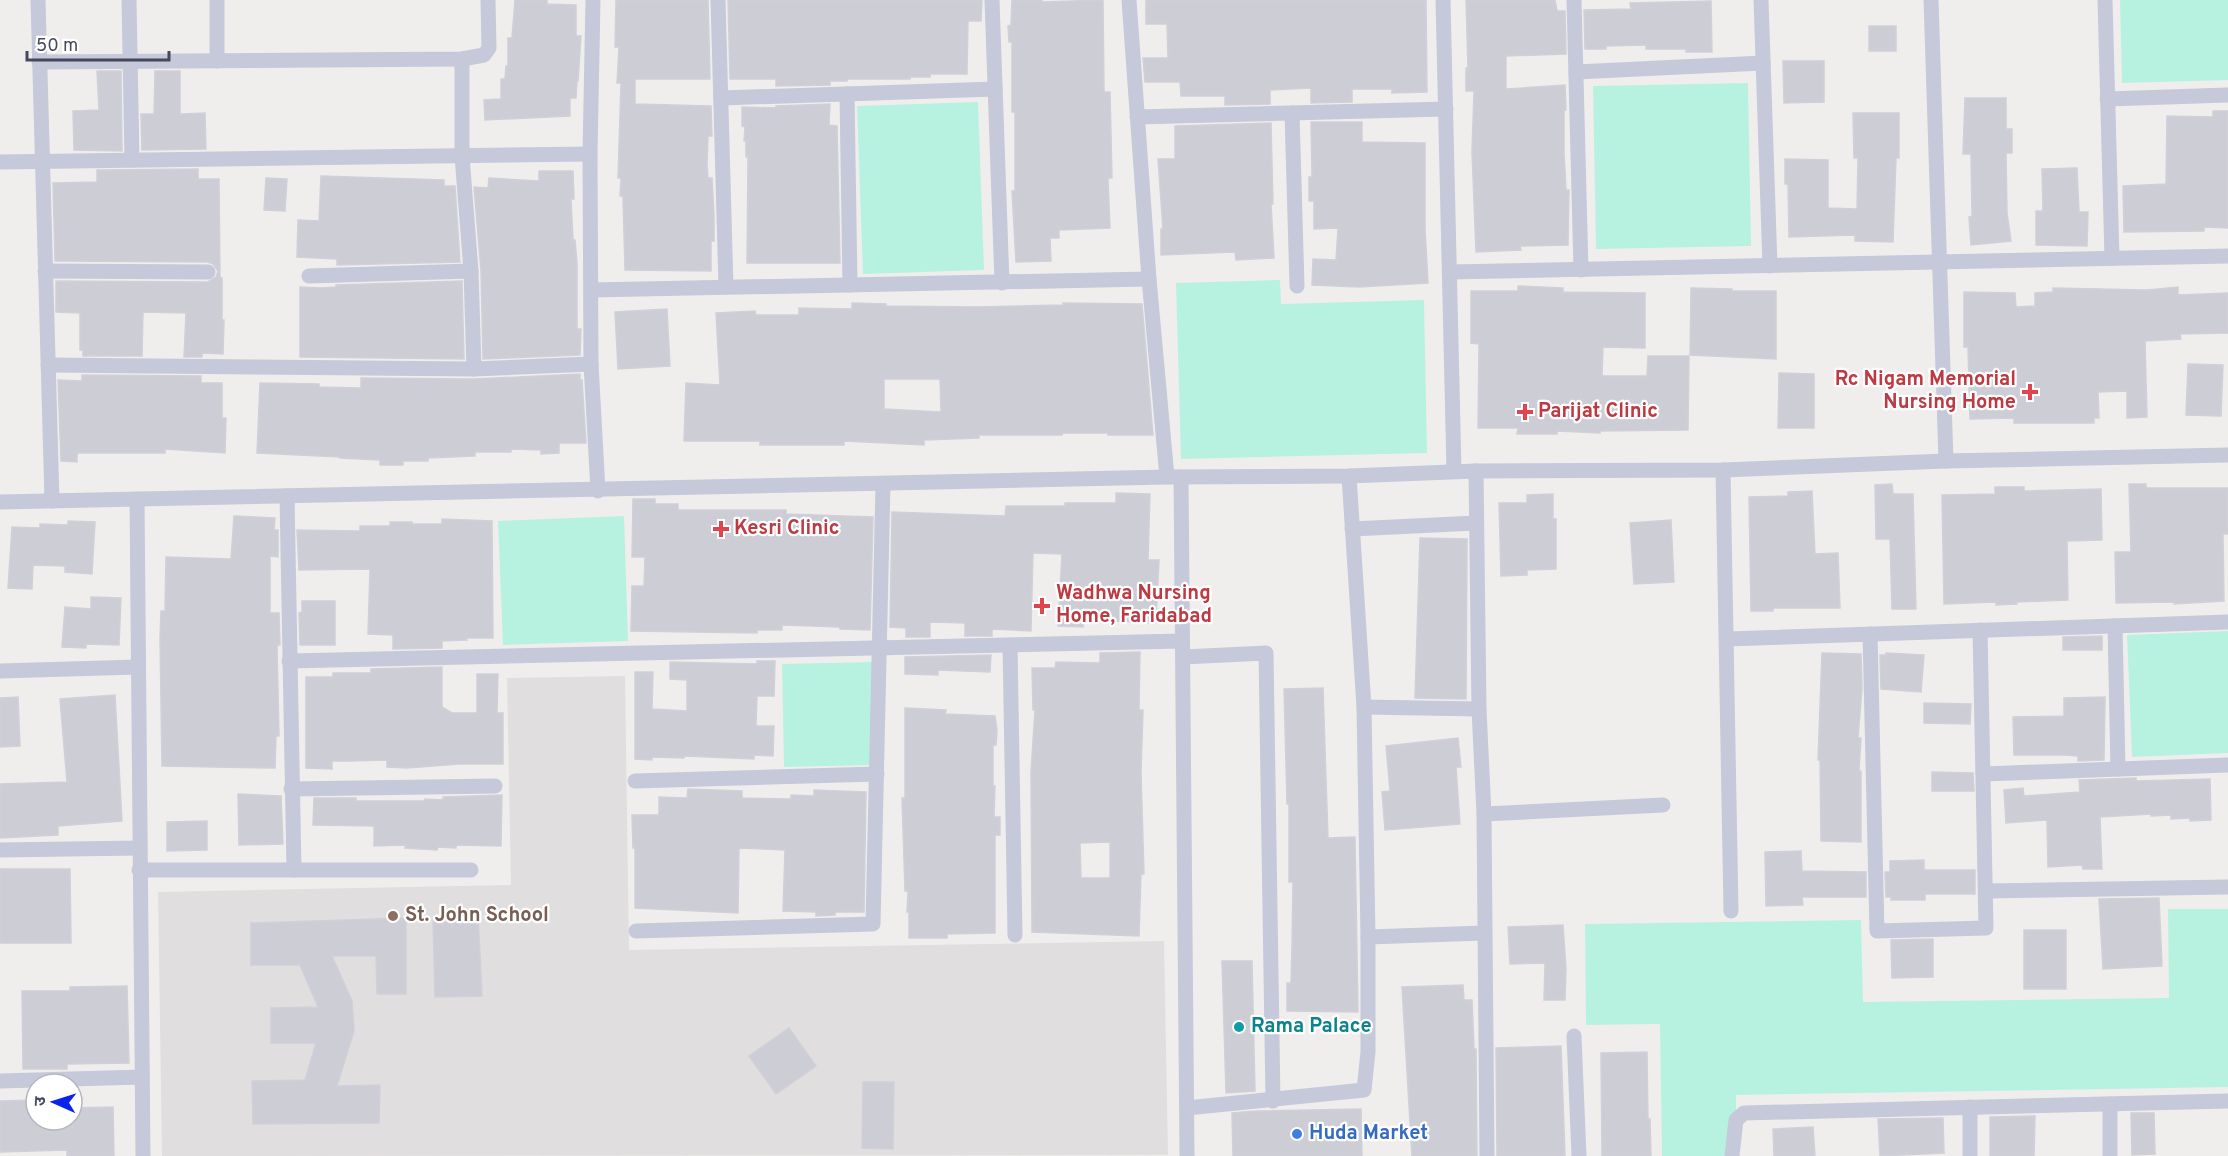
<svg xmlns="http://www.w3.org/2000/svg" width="2228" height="1156" font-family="Overpass,'Noto Sans Devanagari',sans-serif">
  <rect width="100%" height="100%" fill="#f0eeed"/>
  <path fill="#e1dedf" d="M625,676L629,950L1164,941L1168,1155L162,1156L158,892L511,885L507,678Z"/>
  <g fill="#b7f2e1">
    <path d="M2120,0H2228V80L2122,83Z"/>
    <path d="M1748,83L1751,246L1596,249L1593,86Z"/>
    <path d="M978,102L984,270L863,274L857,106Z"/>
    <path d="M1280,280L1281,304L1424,300L1427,453L1181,459L1176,283Z"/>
    <path d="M624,516L628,641L503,645L498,521Z"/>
    <path d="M2228,631V753L2132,757L2127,635Z"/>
    <path d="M872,662L874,765L784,767L782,664Z"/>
    <path d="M2168,909H2228V1087L1736,1095V1156H1662L1660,1024L1586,1025L1585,924L1861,920L1863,1002L2169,998Z"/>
  </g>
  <g fill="#cccdd5" stroke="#d1d0d9" stroke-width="1.5" fill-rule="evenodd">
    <path d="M515,0H547V4L576,5V36H581L578,81H577L576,98H570V116L485,120L484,100L501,99V79H505L506,66H508V38H512Z"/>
    <path d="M616,0H708L710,79H635V104L711,106L712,136H708L707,165L708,178H712L714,215V241H711V271L625,270L623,196H620L621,178H618L621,83H617L619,47H615Z"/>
    <path d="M728,0H982L981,21H968L967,74H930V77H910V79H847V81H830V85L776,86V79H730Z"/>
    <path d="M1012,0H1042V2L1103,0L1104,92H1110L1112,178H1108L1110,228L1059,230V238H1050L1051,261L1016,262L1012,191H1015V112H1012V42H1009L1008,26L1011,25Z"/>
    <path d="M1146,0H1426L1427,92L1392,93V89H1352V102L1311,103V88L1270,90V104L1225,105V96H1181L1180,82H1145L1143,58H1168L1167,24H1146Z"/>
    <path d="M1466,0H1555L1557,11H1565L1566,54L1506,56V89L1565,85L1566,110H1564V152L1566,190H1569L1568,245L1520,246L1521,250L1476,252L1472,152L1474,91H1466V68H1468Z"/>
    <path d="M1711,1L1712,52H1686V49H1646V45L1606,46V49H1585L1584,10L1631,9L1630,3Z"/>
    <rect x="1869" y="26" width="27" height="25"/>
    <path d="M1783,61H1824V102L1784,103Z"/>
    <path d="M97,71H121L122,151L74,150L73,111L99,110Z"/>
    <path d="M155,71H180V114L205,113L206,149L142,150L141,114H154Z"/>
    <path d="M1965,98H2006V129H2012V153H2006L2007,213L2011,241L1971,245L1969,217L1972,216L1971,154H1963Z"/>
    <path d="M830,104L829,125L837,126L840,263H747L748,157H746V141H744L745,127L742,126V107L776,108V106Z"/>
    <path d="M2213,111H2228V228L2204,227V231L2124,232L2123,186L2166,184L2167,116L2213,117Z"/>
    <path d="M1853,113H1899V158H1896L1893,242L1855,241V235L1789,237L1788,184H1785V159L1828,160V208L1857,209L1858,158H1854Z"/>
    <path d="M1311,122H1362V142L1425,143V228L1428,283L1359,287L1312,285L1313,259L1336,260L1338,228L1314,229V201H1309V177H1312Z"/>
    <path d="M1271,123L1273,204H1271L1274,258L1236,260L1235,252L1161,255V229H1163L1158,159H1175V126Z"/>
    <path d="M2077,168L2079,212H2088L2087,246L2036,245V211H2043L2042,169Z"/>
    <path d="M198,169V179H219L220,278H222V320H224L223,354L202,353V357H184L186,313L143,312L142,356H83V350H80V313L56,312V281L208,282L216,277L218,271L213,264L208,262L55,261L53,183L97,182V170Z"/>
    <path d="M539,171H573L574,199H571L573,240H575L577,263V329H581L580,355L483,359L481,271L474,187L488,188L489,178L539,181Z"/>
    <path d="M321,176L444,180V186H455L460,262L337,265V259L297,257L298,220L319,221Z"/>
    <path d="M266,178L287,179L285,211L264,210Z"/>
    <path d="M462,281L464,359L300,357V287L321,288L336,287V285Z"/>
    <path d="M1518,286L1563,288V292L1645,293V348L1603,347L1602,376H1647L1648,356H1689L1688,430L1600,431V433L1557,431V434H1517L1518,428H1478L1479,344L1471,343V291H1518Z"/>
    <path d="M2178,287V295L2228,293V333L2180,334L2181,339L2145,341L2147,417L2127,418V391L2098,392L2099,418H2094V423H2014V418L1970,419L1968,347H1964V292L2015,293L2016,307L2035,306V293L2053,292V288L2147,290Z"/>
    <path d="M1691,288L1732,289V291H1776V359L1690,355Z"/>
    <path d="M852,303L886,304V306L977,307L1063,305V303L1142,304L1153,435H1108V433H1063L1062,435H979V438L924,440V445L844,441V445H760V441H684L686,383L720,385L716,313L755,311L756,315H799V308L852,309ZM884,379H940L941,412L884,409Z"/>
    <path d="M667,309L670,366L618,369L615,312Z"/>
    <path d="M2188,364L2223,365L2221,416L2186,415Z"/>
    <path d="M1779,373L1814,374V428H1778Z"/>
    <path d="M580,374V380H582L586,443H559V453L541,454V450L511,449V452H475V456L428,458V461H403V465H380V460L340,458V457L257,453L260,383L319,384V387L361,388V378L474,379Z"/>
    <path d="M82,375L201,376V383H222V418H226L225,453L165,449V453H77V462L61,461L58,380L82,381Z"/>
    <path d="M1892,484L1893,494H1913L1916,609H1892L1890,539H1876L1875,485Z"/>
    <path d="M2129,484H2146V488H2228V534H2223L2224,601L2174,604V602L2116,603L2115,552H2131Z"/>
    <path d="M1995,487H2024V491L2101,489L2102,540L2067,541L2068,600L2016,602L2017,604L1996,605V602L1944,604L1942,495L1995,494Z"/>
    <path d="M1812,491L1815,554L1838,553L1840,608H1773V611H1751L1749,497L1788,496V492Z"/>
    <path d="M1116,493L1150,494L1148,560H1159L1156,623L1113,621V623L1084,622L1083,627L1058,626L1062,554L1033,553L1031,631L992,629V636H965V623L930,622V637H906V628L890,627L892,512L1005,516L1006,506H1065V503H1116Z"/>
    <path d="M1553,494V519H1556V569L1527,570V575L1501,576L1499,503H1527V495Z"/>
    <path d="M633,499H655V504H678V510H786V514L873,517L870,630L840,629V627L782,625V630H757V633L631,631L632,586H644L645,557H632Z"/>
    <path d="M234,516L275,518L274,530H278V557L270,556V613H279L280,645H277L279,736H276L275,768L162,766L160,639L161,611H165L166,557L231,559Z"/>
    <path d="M442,519L492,521L493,638H466L467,640L442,641V648L393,649V635L368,634L370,569L299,570L297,530L360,531V526H390V522H412V524H442Z"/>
    <path d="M1671,520L1674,582L1634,584L1630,523Z"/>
    <path d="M68,521L95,522L92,574L65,572V566L33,565L32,589L8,588L12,527L40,528V524L68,525Z"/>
    <path d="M1420,538L1467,539L1466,699L1415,698Z"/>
    <path d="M91,597L121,598L119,645L86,644V648L62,647L65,607L91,609Z"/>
    <path d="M302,601H335V645H300L299,613L302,612Z"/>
    <path d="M2102,636V650H2063V637Z"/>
    <path d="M1140,652L1139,710H1143L1141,773L1144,874H1141L1139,936L1032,932L1031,772L1035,710H1033L1032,668H1055L1056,662L1100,663V653ZM1110,842V878H1081L1080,843Z"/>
    <path d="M1822,653L1861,654L1862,688L1858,738H1861L1859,771H1861V842L1821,841L1820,760H1818Z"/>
    <path d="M1886,653L1924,655L1921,692L1881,689L1880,655H1886Z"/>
    <path d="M991,655L990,672L938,670V675L905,674V657Z"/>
    <path d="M757,661H775L774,696H757L756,726H774L773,756L754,755V759L684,756V758L652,757V760L635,759V672H653L652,709L687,711V680L670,679V662L757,664Z"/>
    <path d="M442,667V707L452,713H477V674H498L497,713H503V764H459L407,768L387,767V760L351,761H332V769L306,768V677H333V673H371V669Z"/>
    <path d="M1323,688L1328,838L1355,837L1358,1012L1287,1011V983H1291L1292,945L1293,882H1289V804H1287L1284,689Z"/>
    <path d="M115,695L122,821L58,826V835L0,838V784L67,782L60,699Z"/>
    <path d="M18,697L20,746L0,747V698Z"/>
    <path d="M2105,697L2104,760L2078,761V756L2064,755H2014L2013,717L2064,716V698Z"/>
    <path d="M1924,703L1971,704L1970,724L1924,723Z"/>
    <path d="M905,708L946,710L945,714L995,716L997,730L996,745H993V786H995L994,817H1000V835H995V933L947,934V938H909V912H907L908,891H905L902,798H905Z"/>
    <path d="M1458,738L1461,767H1456L1460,824L1385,830L1382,792L1390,791L1386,746Z"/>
    <path d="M1932,772L1973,773L1974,791H1932Z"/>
    <path d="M2136,778V781L2210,779L2211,820L2190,821V818L2171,819V815L2151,816V814L2100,817L2102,869H2083L2082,865L2048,867L2047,820L2006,823L2004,790L2023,788L2024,796L2080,792L2079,780Z"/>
    <path d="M688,789L742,791V798L791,799V795L814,796V790L866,792L864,912H835V915L816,916V912L783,911L785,850L739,848L738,913L635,908V848H633L632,815H659V797L687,798Z"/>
    <path d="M238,794L281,796L283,844L239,845Z"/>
    <path d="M502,795L501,846L456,845V848L438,847L437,850L405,848L406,845L374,846V826L313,825L314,798H356V801H425V799L443,800V797Z"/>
    <path d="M207,821V850L167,851V822Z"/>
    <path d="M1801,851L1802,871L1866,872V897H1802L1803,905L1766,906L1765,852Z"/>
    <path d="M1924,860V870H1975V894H1925V900H1891V897H1886L1885,872H1890V861Z"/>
    <path d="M0,869H70L71,943H0Z"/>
    <path d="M2159,898L2162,966L2103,969L2099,899Z"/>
    <path d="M478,915L482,996L435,997L433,917Z"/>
    <path d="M406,918V994H377L376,956H332L352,1001L354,1031L337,1086L380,1085L379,1123L253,1124L252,1081L305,1080L316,1043H271V1008L318,1007L300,965H251V923Z"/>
    <path d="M1563,925L1566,969L1565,1000H1544L1545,963L1510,964L1508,927Z"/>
    <rect x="2024" y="930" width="42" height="59"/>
    <path d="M1933,939V977L1892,978L1891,940Z"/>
    <path d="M1222,961H1252L1255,1091L1226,1093Z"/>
    <path d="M1463,985L1464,1000H1472L1474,1049H1476L1477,1156H1412L1402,987Z"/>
    <path d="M127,986L129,1063L67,1064V1069H23L22,991H70V987Z"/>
    <path d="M789,1028L816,1066L776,1094L749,1056Z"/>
    <path d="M1561,1046L1565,1156H1497L1496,1048Z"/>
    <path d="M1647,1052L1648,1119H1650L1651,1156H1602L1601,1053Z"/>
    <path d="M863,1082H894L893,1149L862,1148Z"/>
    <path d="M36,1100V1120H72V1108L113,1107L114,1156H67V1150L0,1152V1101Z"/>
    <path d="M1361,1109L1362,1156H1233L1232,1113L1256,1111Z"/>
    <path d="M2131,1113H2154L2155,1154L2132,1155Z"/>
    <path d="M2035,1116L2034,1156H1990V1117Z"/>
    <path d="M1943,1118L1944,1153L1880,1156L1878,1119Z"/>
    <path d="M1813,1127L1815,1156H1774L1773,1129Z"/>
  </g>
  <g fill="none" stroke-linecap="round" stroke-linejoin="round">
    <g stroke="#c5c9d9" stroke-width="15">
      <path d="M38,0L52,501"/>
      <path d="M129,0L132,160"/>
      <path d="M217,0V61"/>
      <path d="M593,0L590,154L591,364L598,491"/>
      <path d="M718,0L726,287"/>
      <path d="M992,0L1002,283"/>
      <path d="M1129,0L1149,279L1167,477"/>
      <path d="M1443,0L1454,471"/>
      <path d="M1574,0L1581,270"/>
      <path d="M1761,0L1770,266"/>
      <path d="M1931,0L1946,461"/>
      <path d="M2105,0L2112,258"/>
      <path d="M462,59V156L471,271L474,369"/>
      <path d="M39,62L462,59L484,55L489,48L488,0"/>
      <path d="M1576,72L1763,63"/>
      <path d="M847,94L850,285"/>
      <path d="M721,98L995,89"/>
      <path d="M2107,99L2228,95"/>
      <path d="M1292,113L1297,286"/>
      <path d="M1137,117L1446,109"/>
      <path d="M0,162L590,154"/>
      <path d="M45,271L208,272"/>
      <path d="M1450,272L2228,256"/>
      <path d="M309,276L471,271"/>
      <path d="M592,290L1149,279"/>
      <path d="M48,365L474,369L591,364"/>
      <path d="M1723,470L1731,911"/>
      <path d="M1476,471L1479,709L1484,814L1487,1156"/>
      <path d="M1349,476L1364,707"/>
      <path d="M1181,477L1187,1156"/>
      <path d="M287,496L294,870"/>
      <path d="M137,499L143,1156"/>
      <path d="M0,502L1167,477L1349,476L1476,471L1723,470L1946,461L2228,455"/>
      <path d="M1352,529L1476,523"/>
      <path d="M2115,626L2118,769"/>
      <path d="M1870,634L1877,931L1986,928L1980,630"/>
      <path d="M1727,639L2228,622"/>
      <path d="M1010,645L1015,935"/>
      <path d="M1183,657L1266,653L1273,1101"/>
      <path d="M289,661L1182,641"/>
      <path d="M0,671L138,667"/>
      <path d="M1983,774L2228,765"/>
      <path d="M635,781L877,774"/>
      <path d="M291,789L495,786"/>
      <path d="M1484,814L1663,805"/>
      <path d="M0,850L139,848"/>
      <path d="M139,870H471"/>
      <path d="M1986,891L2228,887"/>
      <path d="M636,931L873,924L883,484"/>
      <path d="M1368,937L1484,933"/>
      <path d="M1574,1036L1579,1156"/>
      <path d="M0,1081L142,1077"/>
      <path d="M2110,1104V1156"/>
      <path d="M1970,1107V1156"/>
      <path d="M1187,1108L1364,1090L1368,1052V937L1364,707L1479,709"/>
      <path d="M1732,1156L1736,1120L1744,1113L2228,1101"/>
    </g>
  </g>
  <g fill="#e0444e" stroke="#fff" stroke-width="2">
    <path d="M2027 383h6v6h6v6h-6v6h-6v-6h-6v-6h6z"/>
    <path d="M1522 403h6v6h6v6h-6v6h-6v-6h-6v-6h6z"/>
    <path d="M718 520h6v6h6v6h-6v6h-6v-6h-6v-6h6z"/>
    <path d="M1039 597h6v6h6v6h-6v6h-6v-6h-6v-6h6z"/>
  </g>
  <circle fill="#8d6e63" stroke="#fff" stroke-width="2" cx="393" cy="916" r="6"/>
  <circle fill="#0f9aa8" stroke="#fff" stroke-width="2" cx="1239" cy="1027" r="6"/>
  <circle fill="#3f7fe0" stroke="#fff" stroke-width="2" cx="1297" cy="1134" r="6"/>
  <g text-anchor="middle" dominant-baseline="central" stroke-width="4.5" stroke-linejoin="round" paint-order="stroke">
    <g font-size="20" font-weight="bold" fill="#be3a42" stroke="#fff" text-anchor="start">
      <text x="2016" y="380" text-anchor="end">Rc Nigam Memorial<tspan x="2016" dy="23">Nursing Home</tspan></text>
      <text x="1538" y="412">Parijat Clinic</text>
      <text x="734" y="529">Kesri Clinic</text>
      <text x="1056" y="594">Wadhwa Nursing<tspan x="1056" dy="23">Home, Faridabad</tspan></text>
    </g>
    <g font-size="20" font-weight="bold" fill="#785e54" stroke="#fff" text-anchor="start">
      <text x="405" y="916">St. John School</text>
    </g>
    <g font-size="20" font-weight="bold" fill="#0d838f" stroke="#fff" text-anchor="start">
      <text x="1251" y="1027">Rama Palace</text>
    </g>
    <g font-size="20" font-weight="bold" fill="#366cbe" stroke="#fff" text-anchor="start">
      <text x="1309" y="1134">Huda Market</text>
    </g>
  </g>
  <g transform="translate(54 1102) rotate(273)"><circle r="28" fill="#ffffff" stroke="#b4b6be" stroke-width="1.5"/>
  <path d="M0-4.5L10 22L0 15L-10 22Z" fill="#0b24ec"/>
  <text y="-9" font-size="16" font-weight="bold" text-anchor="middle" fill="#44495c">उ</text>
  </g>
  <path d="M27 51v9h142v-9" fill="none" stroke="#44495c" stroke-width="3"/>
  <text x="36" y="51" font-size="18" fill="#44495c" stroke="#ffffff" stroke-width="4.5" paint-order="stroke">50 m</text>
</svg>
